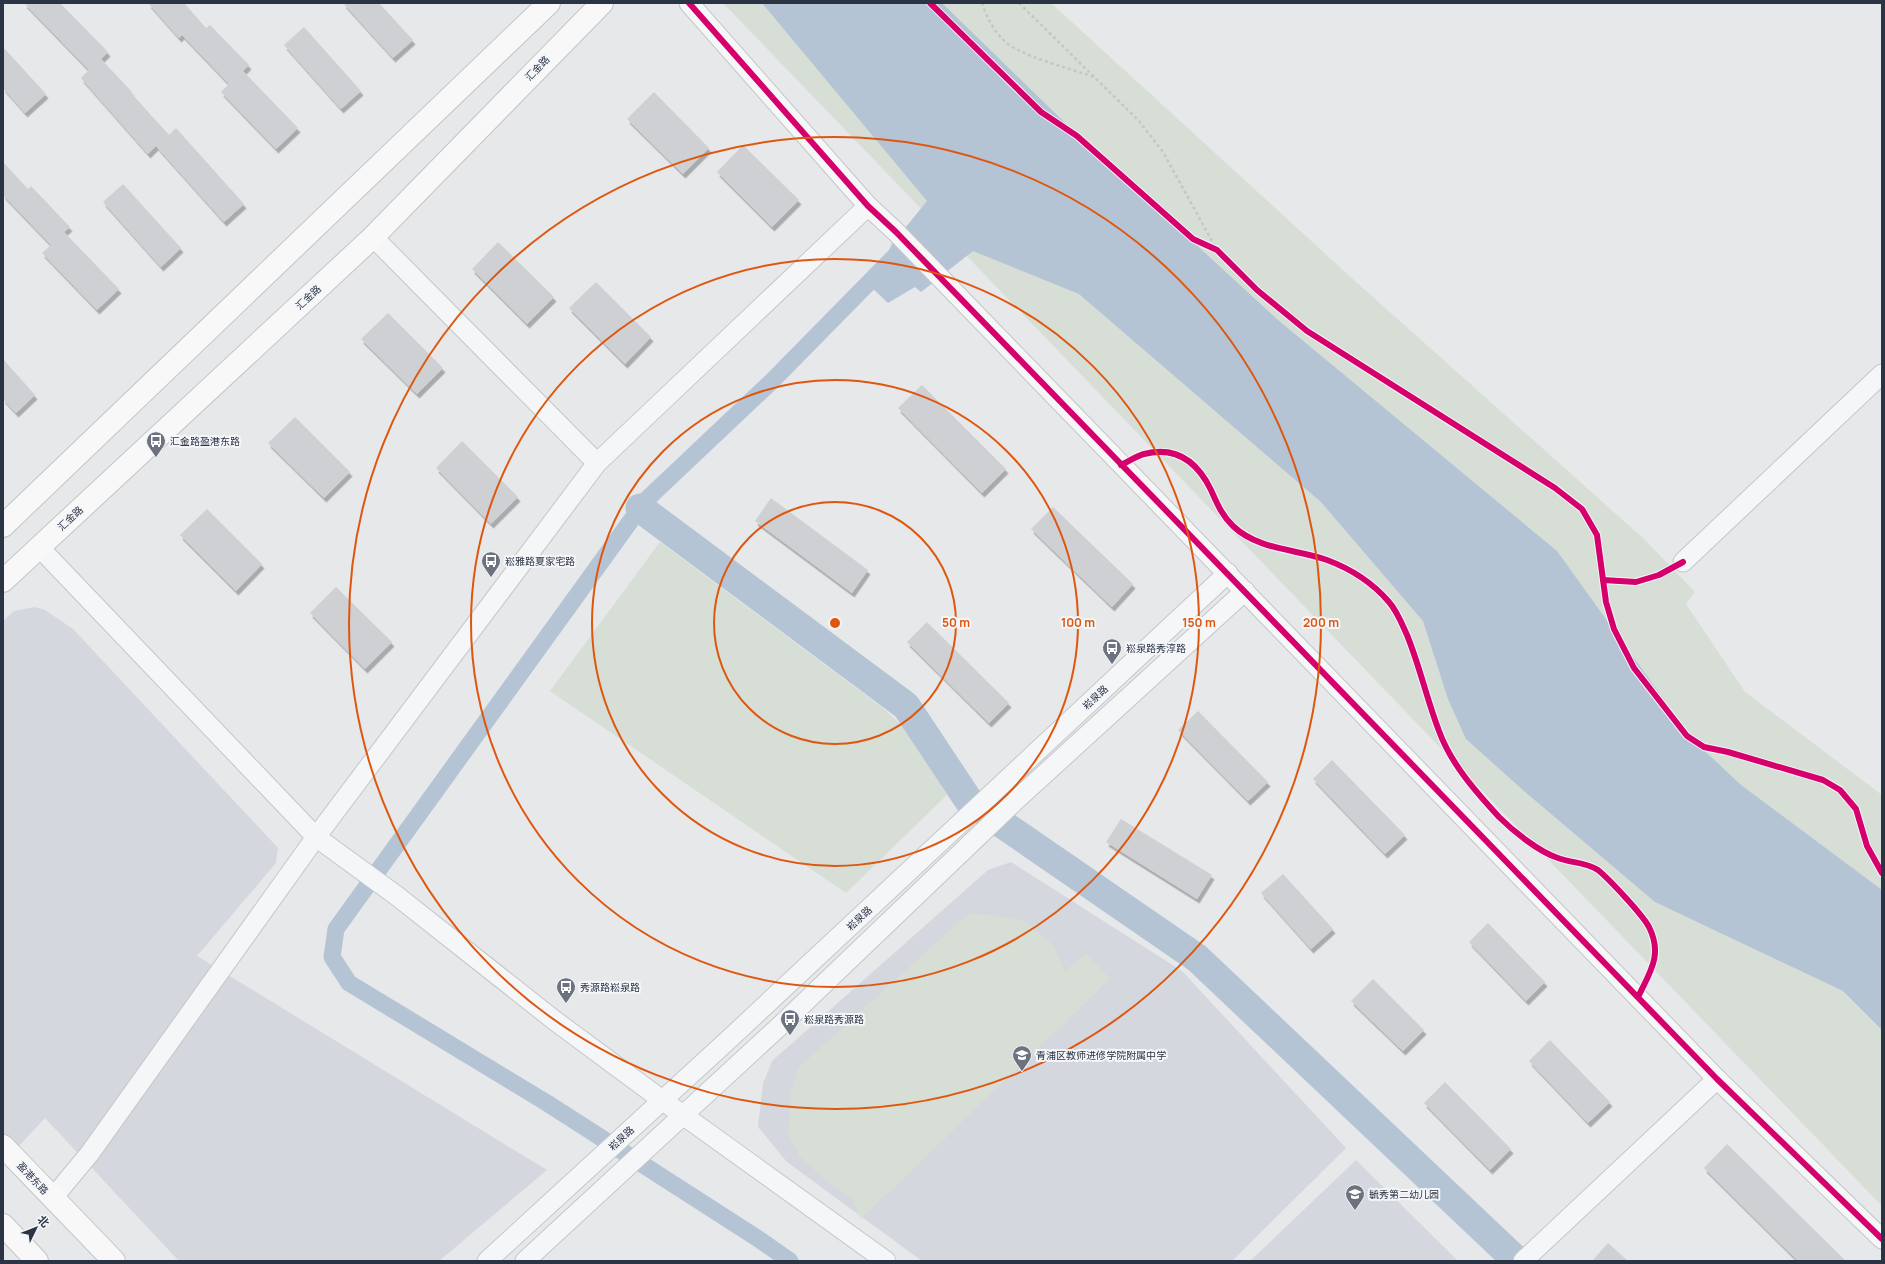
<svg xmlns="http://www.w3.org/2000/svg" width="1885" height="1264" font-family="Manrope,'Noto Sans SC',sans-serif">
  <defs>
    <filter id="shadow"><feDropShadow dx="2.5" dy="4.5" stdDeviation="0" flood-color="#0004"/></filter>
  </defs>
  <rect width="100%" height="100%" fill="#e6e8ea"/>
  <g fill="#d4d7dd">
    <path d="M35,607L45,610L73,629L278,848L276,863L197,956L547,1170L439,1261H179L45,1118L3,1163V621L14,611Z"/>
    <path d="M1011,862L1182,971L1346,1148L1232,1261H922L787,1162L758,1127L763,1084L772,1061L988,870Z"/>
    <path d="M1356,1160L1458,1261H1250Z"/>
  </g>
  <g fill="#d6ded6">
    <path d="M723,3H1051L1355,281L1644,539L1695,592L1686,604L1745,692L1882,795V1206Z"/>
    <path d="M660,542L883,708L911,734L947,795L846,893L550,691Z"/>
    <path d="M968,914H982L1024,921L1053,945L1065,971L1086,953L1110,979L861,1219L852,1198L827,1181L800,1157L788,1133L791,1093L798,1068Z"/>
  </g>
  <path fill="#b4c4d5" d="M762,3H942L1092,149L1278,320L1557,551L1693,740L1741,785L1882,890V1030L1843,991L1655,902L1524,791L1466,739L1448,699L1423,621L1321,502L1079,294L973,251L921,292L915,287L888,303L871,287L892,244L927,201Z"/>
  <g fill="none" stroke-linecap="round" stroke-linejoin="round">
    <path stroke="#b4c4d5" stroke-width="17" d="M790,1261L757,1238L547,1103L349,983L332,957L336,929L645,501L772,381L894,257"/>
    <path stroke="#b4c4d5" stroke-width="29" d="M640,508L906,706L969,801L1197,958L1517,1261"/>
  </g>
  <g fill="#ced0d3" filter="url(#shadow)">
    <path d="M24,3H60L108,52L101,59L132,92L131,93L169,135L176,128L244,204L224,222L156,146L148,154L81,78L89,70Z"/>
    <path d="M148,3H184L206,28L210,25L249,65L243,71L298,128L276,149L221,92L229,84L182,35L179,38Z"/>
    <path d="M343,3H379L413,40L393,58Z"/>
    <path d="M304,27L361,91L341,109L284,45Z"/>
    <path d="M3,47L46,94L25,113L3,88Z"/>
    <path d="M654,92L709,148L683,174L627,119Z"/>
    <path d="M743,145L799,200L772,227L717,172Z"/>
    <path d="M3,162L28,189L31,186L70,227L64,232L119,289L97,310L42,253L51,245L3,195Z"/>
    <path d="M123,184L181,248L161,267L103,202Z"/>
    <path d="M498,242L554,297L527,324L472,269Z"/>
    <path d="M596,282L651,337L625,364L569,308Z"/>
    <path d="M388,313L443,368L417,394L361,339Z"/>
    <path d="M3,359L35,395L16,413L3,399Z"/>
    <path d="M922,385L1006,469L982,493L898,408Z"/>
    <path d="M295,417L350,472L324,498L268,443Z"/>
    <path d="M462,441L518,497L491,524L436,468Z"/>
    <path d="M771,498L868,570L852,593L755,521Z"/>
    <path d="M1053,507L1133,584L1112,607L1031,529Z"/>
    <path d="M207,509L262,564L236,591L180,535Z"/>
    <path d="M336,587L392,642L365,669L310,613Z"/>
    <path d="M927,622L1009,703L989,723L907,642Z"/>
    <path d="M1198,711L1268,782L1248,801L1178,730Z"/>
    <path d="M1332,760L1405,835L1385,854L1313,779Z"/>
    <path d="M1121,819L1212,875L1197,899L1106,842Z"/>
    <path d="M1283,874L1333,929L1311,949L1261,893Z"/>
    <path d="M1488,923L1545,982L1526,1001L1469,942Z"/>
    <path d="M1373,979L1424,1030L1403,1051L1351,1001Z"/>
    <path d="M1550,1040L1610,1102L1588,1123L1529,1061Z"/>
    <path d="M1445,1082L1511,1149L1490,1170L1424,1103Z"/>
    <path d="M1727,1144L1846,1261H1798L1704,1168Z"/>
    <path d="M1608,1243L1628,1261H1592Z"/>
  </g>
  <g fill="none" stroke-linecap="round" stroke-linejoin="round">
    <g stroke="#c4c6c8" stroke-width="21">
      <g id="minor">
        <path d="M689,3L868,206L896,232L1717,1079L1882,1239"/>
        <path d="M373,237L597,463"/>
        <path d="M39,547L316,837L397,896L554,1020L662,1100L886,1261"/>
        <path d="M1683,562L1882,374"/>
        <path d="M52,1199L90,1153L316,837L597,463L868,206"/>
        <path d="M487,1261L726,1042L1228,573"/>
        <path d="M525,1261L783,1023L1015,801L1245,591"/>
        <path d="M1523,1261L1717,1079"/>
      </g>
    </g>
    <g stroke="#c2c5c8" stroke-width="24">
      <g id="major">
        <path d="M3,526L549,3"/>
        <path d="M3,581L373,237L602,3"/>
        <path d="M3,1146L114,1261"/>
        <path d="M3,1225L37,1261"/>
      </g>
    </g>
    <g stroke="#c5c6ca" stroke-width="2.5" stroke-dasharray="3 3" stroke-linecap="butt">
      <path d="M982,3C987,18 995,34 1008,44C1030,59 1069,68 1094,77"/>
      <path d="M1019,3L1139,121L1163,152L1217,250"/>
    </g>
    <use href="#minor" stroke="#f5f6f7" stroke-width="19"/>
    <use href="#major" stroke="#f8f8f8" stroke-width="22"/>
    <g stroke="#f4f6f9" stroke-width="8">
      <g id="cycleway">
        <path d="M689,3L868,206L896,232L1717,1079L1882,1239"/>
        <path d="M930,3L1041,112L1077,136L1193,239L1217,250L1257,290L1307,331L1555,488L1582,509L1597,535L1606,602L1614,629L1634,668L1687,736L1704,747L1728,752L1823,780L1840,790L1856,809L1867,846L1882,873"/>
        <path d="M1121,465C1128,462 1136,456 1144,454C1176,446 1197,461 1211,490C1217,503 1222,516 1233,526C1258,550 1296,549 1327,560C1351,569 1372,582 1389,602C1397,611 1402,624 1407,635C1420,667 1427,700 1439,731C1451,764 1476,792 1499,817C1513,831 1539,852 1558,858C1571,863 1586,862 1598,870C1609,879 1642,914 1649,927C1663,955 1650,972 1638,997"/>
        <path d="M1603,580L1636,582L1659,575L1683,562"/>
      </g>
    </g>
    <use href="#cycleway" stroke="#d6006c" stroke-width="6"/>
  </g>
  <g fill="none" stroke="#df570f" stroke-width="2">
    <circle cx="835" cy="623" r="121"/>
    <circle cx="835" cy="623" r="243"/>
    <circle cx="835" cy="623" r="364"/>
    <circle cx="835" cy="623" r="486"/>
  </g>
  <defs>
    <g id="bus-pin" transform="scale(1)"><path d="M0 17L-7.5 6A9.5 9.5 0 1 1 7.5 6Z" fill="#6c737f" stroke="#f4f6f9"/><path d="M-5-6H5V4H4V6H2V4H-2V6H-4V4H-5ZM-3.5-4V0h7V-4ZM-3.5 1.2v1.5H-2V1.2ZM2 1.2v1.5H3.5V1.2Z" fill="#fff"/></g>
    <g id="school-pin" transform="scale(1)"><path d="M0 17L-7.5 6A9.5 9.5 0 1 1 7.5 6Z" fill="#6c737f" stroke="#f4f6f9"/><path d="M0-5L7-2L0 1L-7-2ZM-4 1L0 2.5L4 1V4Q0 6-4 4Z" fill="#fff"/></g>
  </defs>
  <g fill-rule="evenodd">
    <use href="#bus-pin" x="156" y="441"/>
    <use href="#bus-pin" x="491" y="561"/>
    <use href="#bus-pin" x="1112" y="648"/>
    <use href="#bus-pin" x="566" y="987"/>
    <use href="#bus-pin" x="790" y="1019"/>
    <use href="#school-pin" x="1022" y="1055"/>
    <use href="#school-pin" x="1355" y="1194"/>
  </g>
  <g text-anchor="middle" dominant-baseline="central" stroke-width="4" stroke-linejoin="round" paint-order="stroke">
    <g font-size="10" fill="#2b3445" stroke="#f4f6f9">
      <text transform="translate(537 68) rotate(-46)">汇金路</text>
      <text transform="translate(308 297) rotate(-43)">汇金路</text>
      <text transform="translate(70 518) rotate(-43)">汇金路</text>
      <text transform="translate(1095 697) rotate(-43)">崧泉路</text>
      <text transform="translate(859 918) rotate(-43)">崧泉路</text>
      <text transform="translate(621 1138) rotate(-43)">崧泉路</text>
      <text transform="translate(33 1178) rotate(47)">盈港东路</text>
    </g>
    <g font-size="10" fill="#2b3445" stroke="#f4f6f9" text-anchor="start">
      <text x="170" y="441">汇金路盈港东路</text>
      <text x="505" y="561">崧雅路夏家宅路</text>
      <text x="1126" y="648">崧泉路秀淳路</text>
      <text x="580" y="987">秀源路崧泉路</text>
      <text x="804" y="1019">崧泉路秀源路</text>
      <text x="1036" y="1055">青浦区教师进修学院附属中学</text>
      <text x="1369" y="1194">毓秀第二幼儿园</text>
    </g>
  </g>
  <circle cx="835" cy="623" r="6" fill="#df570f" stroke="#f4f6f9" stroke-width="2"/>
  <g font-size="12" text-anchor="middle" font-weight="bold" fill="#df570f" stroke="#f4f6f9" stroke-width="4" stroke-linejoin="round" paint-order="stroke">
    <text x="956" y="627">50 m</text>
    <text x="1078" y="627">100 m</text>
    <text x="1199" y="627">150 m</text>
    <text x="1321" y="627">200 m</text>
  </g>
  <rect width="1885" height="1264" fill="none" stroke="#2b3445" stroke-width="8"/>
  <g transform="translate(36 1228) rotate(47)" stroke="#f4f6f9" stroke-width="3" paint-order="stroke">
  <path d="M0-3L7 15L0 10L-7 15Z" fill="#2b3445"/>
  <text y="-6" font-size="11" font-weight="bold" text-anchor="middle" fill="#2b3445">北</text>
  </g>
</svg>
